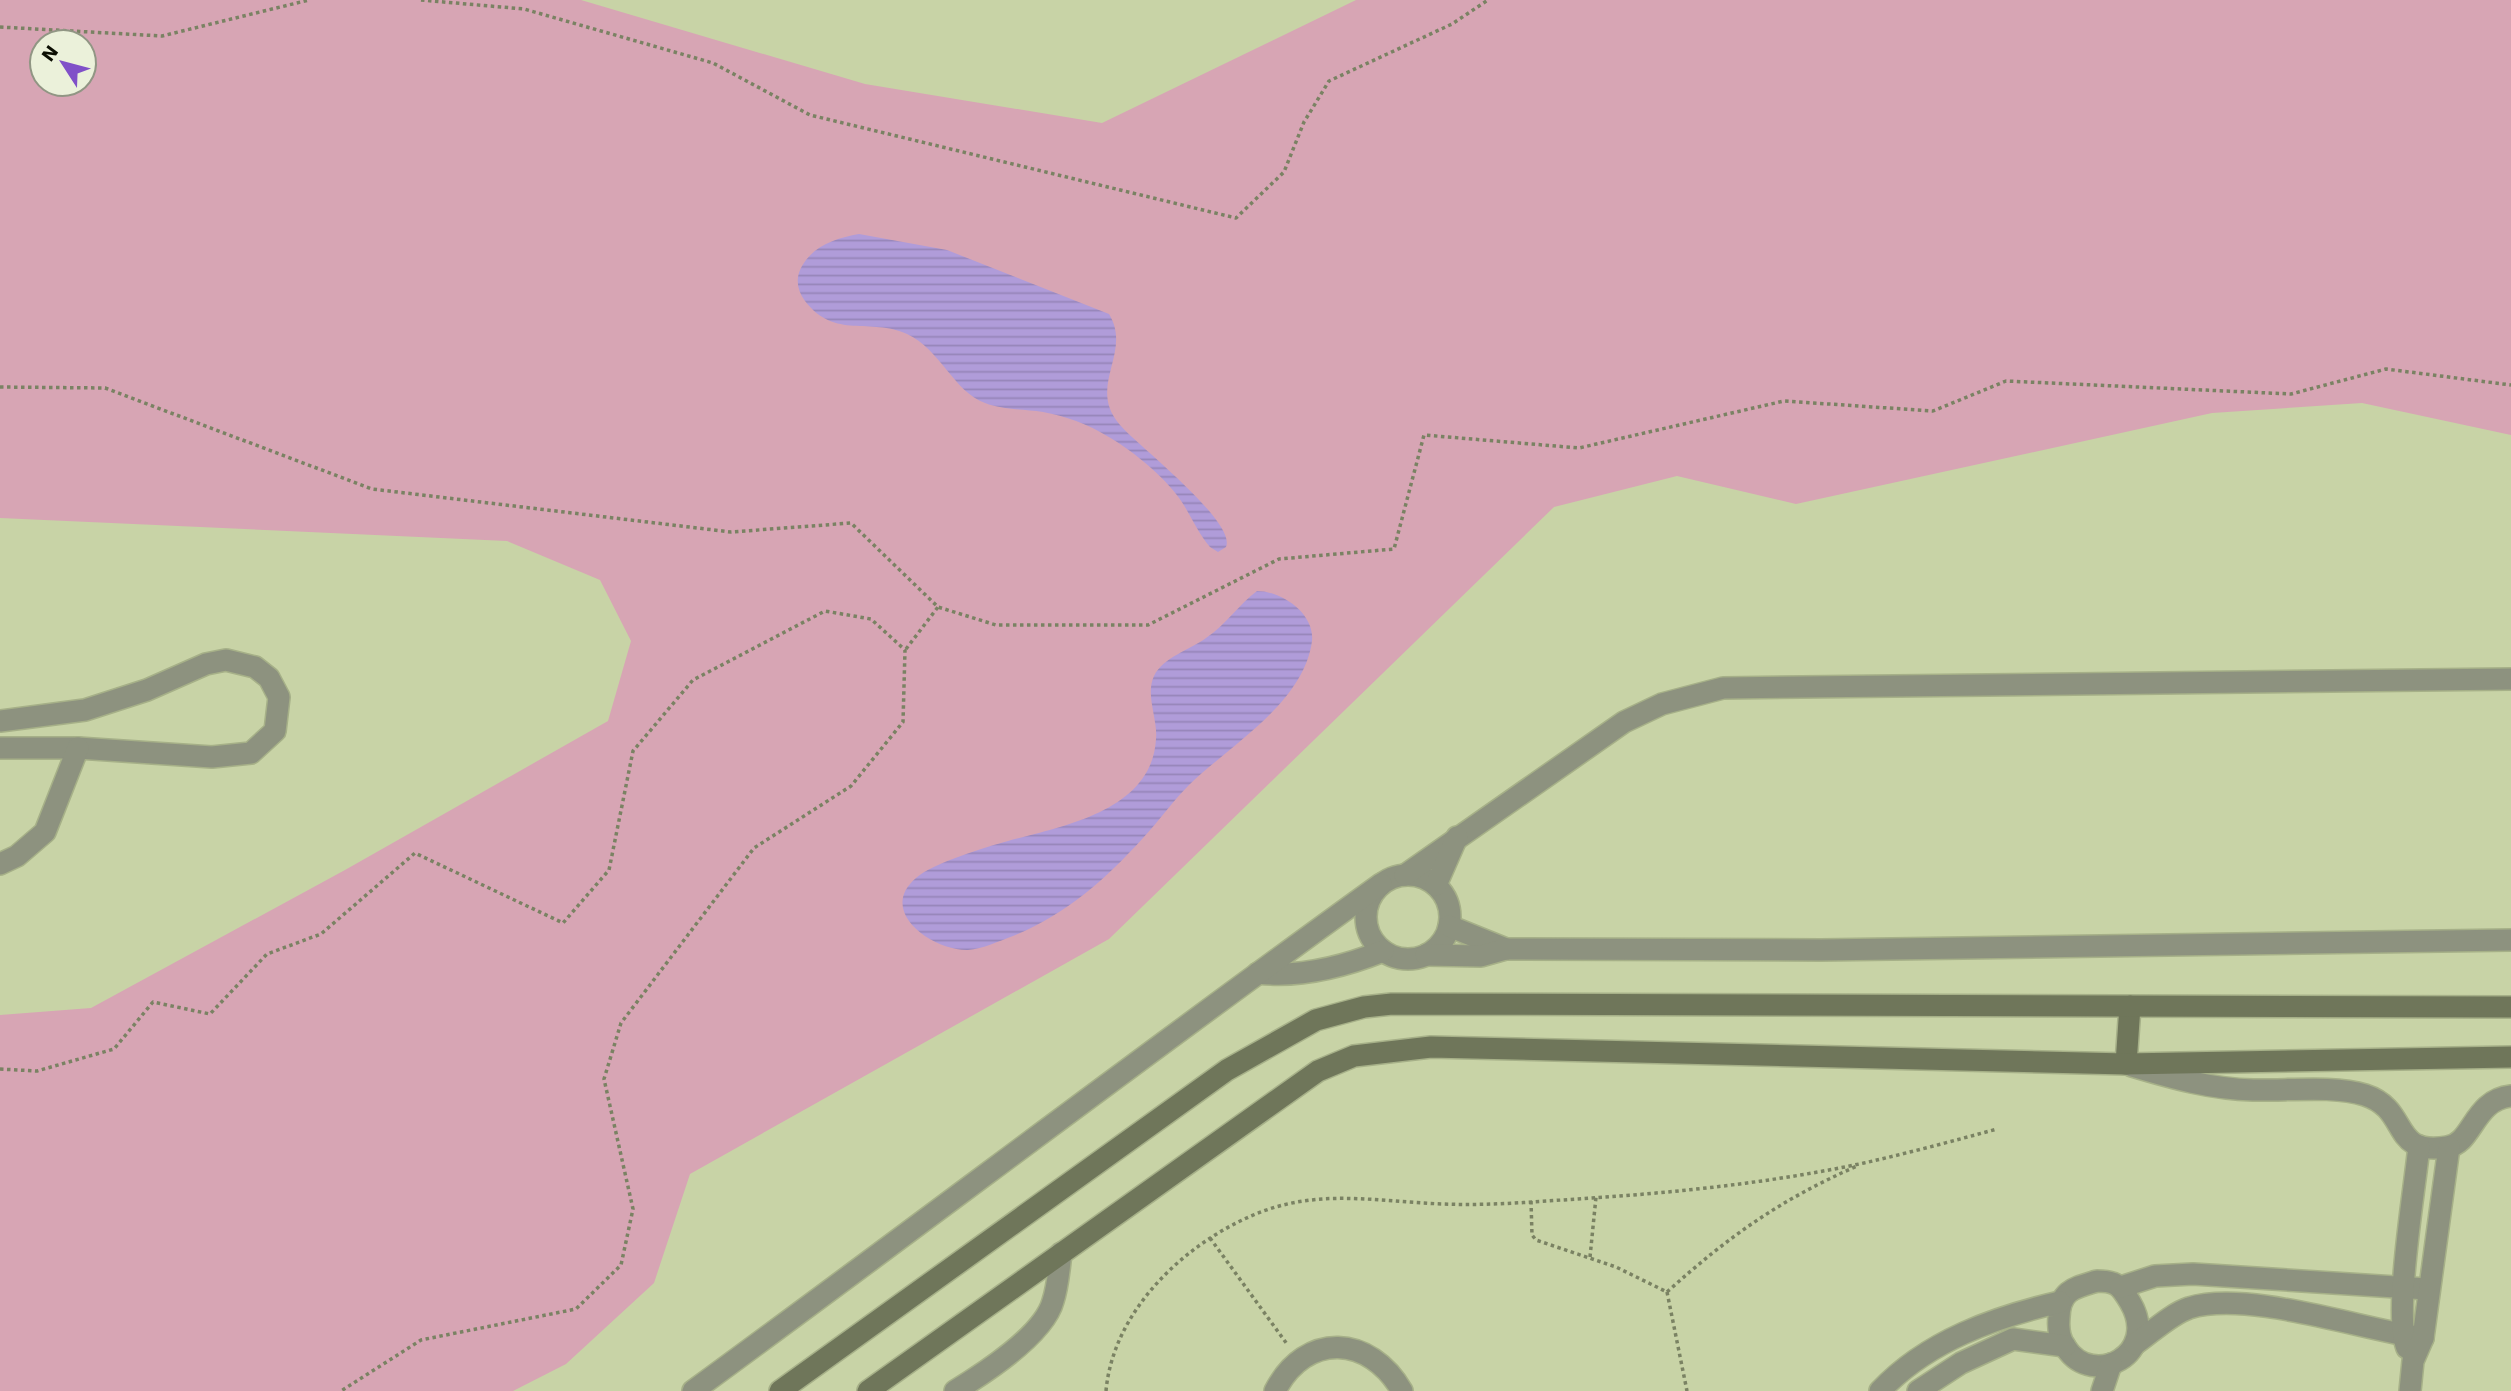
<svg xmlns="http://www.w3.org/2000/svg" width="2511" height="1391" font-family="'Work Sans',sans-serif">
  <defs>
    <pattern id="water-rules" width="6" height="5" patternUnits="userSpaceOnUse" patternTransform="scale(1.75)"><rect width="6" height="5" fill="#b09cd9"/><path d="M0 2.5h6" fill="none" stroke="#9685b9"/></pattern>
  </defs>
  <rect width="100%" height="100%" fill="#c8d3a6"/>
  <path fill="#d7a5b4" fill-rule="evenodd" d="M0,0H581L865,84L1102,123L1356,0H2511V435L2362,403L2212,413L1796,504L1677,476L1554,507L1109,939L690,1174L654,1283L566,1364L513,1391H0V1015L91,1008L345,870L608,721L631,641L600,580L507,541L0,518ZM42,42H84V84H42Z"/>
  <g fill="url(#water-rules)">
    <path d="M859,234L947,250L1109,314C1133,353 1086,386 1120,425C1137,445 1237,522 1226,547L1218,552L1210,547C1196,531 1189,510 1176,494C1159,472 1130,449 1107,436C1088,424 1065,416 1043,412C1024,409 1003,410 985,403C953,391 941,350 907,334C870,317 835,340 805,301C797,290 795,278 802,266C814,245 837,238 859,234Z"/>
    <path d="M1257,591C1282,591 1315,614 1312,641C1304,703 1230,745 1189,785C1172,802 1159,821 1143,838C1105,880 1065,915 1013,936C999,941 983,949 968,950C934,951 876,912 916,878C933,863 986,847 1008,841C1063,826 1152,811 1156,739C1158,719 1145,695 1154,676C1163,657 1190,650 1206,638C1226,625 1239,604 1257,591Z"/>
  </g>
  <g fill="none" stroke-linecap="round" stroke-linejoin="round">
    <g stroke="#a6b088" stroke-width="24">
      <g id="street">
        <path d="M0,721L85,710L147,690L206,664L226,660L255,667L269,678L279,697L275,731L251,753L212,757L78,748H0"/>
        <path d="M0,864L17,856L45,832L78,748"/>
        <circle cx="1408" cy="917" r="42"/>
        <path d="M1405,875L1624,722L1662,704L1723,688L2511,679"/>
        <path d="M1436,885L1457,837"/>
        <path d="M1449,926L1506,949"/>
        <path d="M1426,955L1481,956L1506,949L1821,950L2511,940"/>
        <path d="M1258,973C1301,978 1343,967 1383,951"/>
        <path d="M2132,1066C2172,1078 2211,1089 2253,1090C2285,1091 2334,1085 2365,1095C2411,1110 2389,1156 2447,1147C2473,1144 2473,1100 2511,1096"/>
        <path d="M2097,1281C2116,1281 2120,1285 2130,1302C2161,1354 2093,1389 2066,1348C2059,1339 2058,1327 2059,1317C2060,1290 2074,1288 2097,1281Z"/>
        <path d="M2121,1287L2155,1276L2193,1274L2427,1289"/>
        <path d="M2135,1344C2151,1333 2171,1314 2189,1308C2248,1290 2360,1329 2423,1338"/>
        <path d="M2407,1348C2393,1315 2415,1188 2419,1146"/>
        <path d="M693,1391C923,1223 1150,1050 1381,884"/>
        <path d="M955,1391C983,1374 1044,1335 1053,1301C1058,1286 1059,1269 1061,1253"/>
        <path d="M1275,1391C1306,1331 1370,1335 1402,1391"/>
        <path d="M1880,1391C1927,1341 1995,1317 2060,1302"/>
        <path d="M1918,1391L1961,1363L2013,1339L2065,1346"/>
        <path d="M2102,1391L2111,1364"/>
        <path d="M2410,1391L2413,1361L2423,1338L2449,1147"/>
      </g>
    </g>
    <g stroke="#a6b088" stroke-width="24">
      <g id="secondary">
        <path d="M2126,1064L2130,1006"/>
        <path d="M780,1391L1227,1070L1316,1020L1364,1007L1392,1004L2511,1007"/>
        <path d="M868,1391L1318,1071L1354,1056L1431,1047L2126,1064L2511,1057"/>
      </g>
    </g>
    <g stroke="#7a8263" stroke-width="3.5" stroke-dasharray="3.5 3.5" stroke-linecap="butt">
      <path d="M421,0L524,9L713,63L810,115L1236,218L1284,172L1304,122L1329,81L1452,24L1488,0"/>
      <path d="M0,27L162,36L309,0"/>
      <path d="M0,387L105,388L372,489L731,532L851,523L938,607L996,625H1148L1279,559L1394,549L1424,435L1579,448L1784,401L1933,411L2006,381L2291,394L2386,369L2511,385"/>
      <path d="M906,649L938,607"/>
      <path d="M0,1069L37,1071L114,1049L153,1002L210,1014L267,954L321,934L415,853L563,923L609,870L633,751L693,680L825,611L871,619L905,650L903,722L851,786L754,848L621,1023L604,1079L633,1209L621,1265L576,1309L421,1340L341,1391"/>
      <path d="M1531,1201L1532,1235L1536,1240L1616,1267L1667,1292"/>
      <path d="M1210,1238L1287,1344"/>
      <path d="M1590,1257L1596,1197"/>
      <path d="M1667,1292C1729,1236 1780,1200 1857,1166"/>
      <path d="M1667,1292L1687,1391"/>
      <path d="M1106,1391C1113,1312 1182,1246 1251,1216C1317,1187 1376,1202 1444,1204C1493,1206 1543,1201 1592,1198C1682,1192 1775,1182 1864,1163C1908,1153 1953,1141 1997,1129"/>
    </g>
    <use href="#street" stroke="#8d927f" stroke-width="21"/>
    <use href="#secondary" stroke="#6f765a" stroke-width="21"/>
  </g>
  <g transform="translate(63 63) rotate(306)"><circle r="33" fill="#ebf1da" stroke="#919684" stroke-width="2"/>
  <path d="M0-5L12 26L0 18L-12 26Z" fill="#8050c8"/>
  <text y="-10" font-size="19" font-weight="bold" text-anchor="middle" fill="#0b0e02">N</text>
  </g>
</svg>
